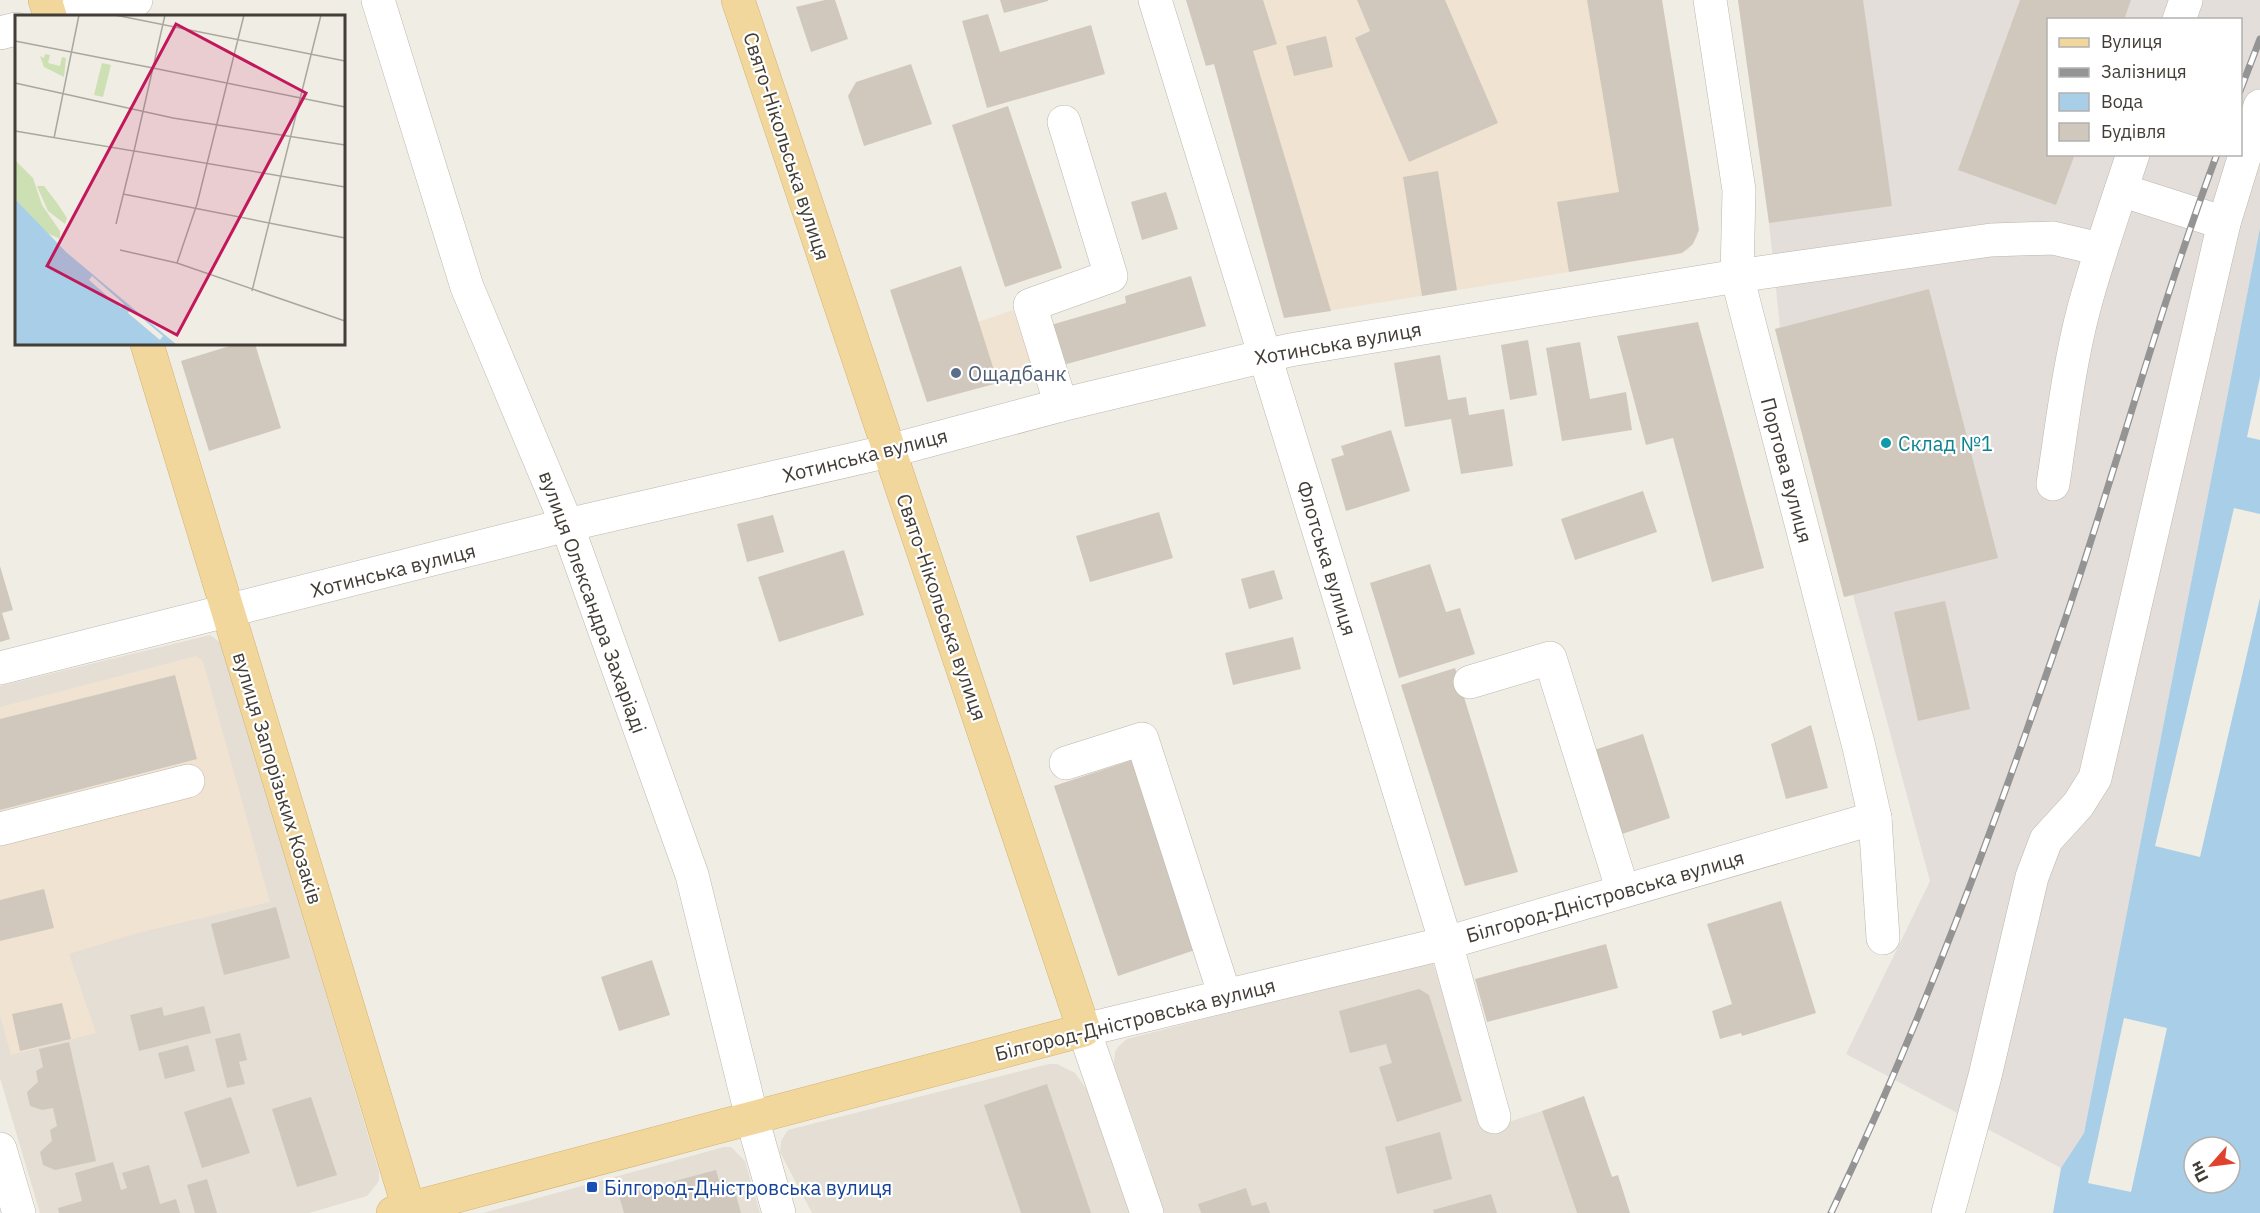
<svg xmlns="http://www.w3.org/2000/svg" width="2260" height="1213" font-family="'IBM Plex Sans',sans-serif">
  <rect width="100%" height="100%" fill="#f0ede5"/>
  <g fill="#e4ded4">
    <path d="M210,635L220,642L223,649L379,1172V1181L367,1196L309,1213H40L0,1078V686Z"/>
    <path d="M1432,960L1485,1130L1542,1111L1577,1213H1154L1140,1175L1151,1170L1114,1065L1115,1052L1119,1046L1127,1039Z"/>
    <path d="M1049,1064H1057L1075,1073L1090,1094L1133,1213H812L780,1152L781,1141L788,1130Z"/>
    <path d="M724,1147H731L745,1161L760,1213H483Z"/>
  </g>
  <g fill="#f0e3d2">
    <path d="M1186,0H1662L1698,222L1697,237L1688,250L1675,255L1284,318L1214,64L1206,66Z"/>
    <path d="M1013,310L1034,373L927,402L908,346Z"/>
    <path d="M196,656L203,661L270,902L138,933L69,954L96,1033L11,1055L0,1016V707Z"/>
  </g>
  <path fill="#e3deda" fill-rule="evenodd" d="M1738,0H2260V228L2084,1133L2061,1168L1846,1054L1930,881L1853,595L1844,597L1775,329L1780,327L1769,223ZM2048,20H2240V154H2048Z"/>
  <path fill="#a8cfe7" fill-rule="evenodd" d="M2260,228V1213H2053L2061,1168L2084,1133ZM2194,1147H2230V1183H2194Z"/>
  <g fill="#f0ede5">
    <path d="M2260,377V440L2247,437Z"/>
    <path d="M2234,508L2260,514V598L2200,857L2155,846Z"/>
    <path d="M2124,1018L2167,1028L2131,1192L2088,1183Z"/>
  </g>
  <g fill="#d0c8bc">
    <path d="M825,0H835L848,39L811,52L796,7Z"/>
    <path d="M1000,0H1048V1L1004,13Z"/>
    <path d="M1186,0H1263L1277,44L1253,51L1331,311L1284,318L1214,64L1206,66Z"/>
    <path d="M1357,0H1445L1498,123L1409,162L1355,38L1370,31Z"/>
    <path d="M1587,0H1662L1699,230L1693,244L1682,253L1569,272L1557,202L1619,192Z"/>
    <path d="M1738,0H1863L1892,206L1769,223Z"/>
    <path d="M2020,0H2131L2124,20H2048V154H2075L2056,205L1958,170Z"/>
    <path d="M988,14L1000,52L1091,25L1105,74L987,108L962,21Z"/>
    <path d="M1326,36L1333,67L1294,76L1286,46Z"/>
    <path d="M911,64L932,124L864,146L848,96L856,82Z"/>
    <path d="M1008,106L1062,268L1005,287L952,125Z"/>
    <path d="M1438,171L1457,290L1422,296L1403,177Z"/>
    <path d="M1166,192L1178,229L1142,240L1131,202Z"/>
    <path d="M961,266L998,383L927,402L890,290Z"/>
    <path d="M1191,276L1206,326L1063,365L1051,325L1126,303L1125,296Z"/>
    <path d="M1929,289L1998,558L1844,597L1775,329Z"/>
    <path d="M1698,322L1764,568L1712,582L1673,438L1646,445L1617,336Z"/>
    <path d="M1528,340L1537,395L1510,400L1501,345Z"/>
    <path d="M1580,342L1590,399L1626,392L1632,430L1562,441L1546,348Z"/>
    <path d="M236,344H255L281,428L209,451L181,361Z"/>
    <path d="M1440,355L1448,400L1466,397L1469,415L1504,409L1513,466L1461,474L1451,419L1405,427L1394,363Z"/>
    <path d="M1391,430L1410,491L1346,511L1331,459L1344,455L1341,446Z"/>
    <path d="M1643,491L1657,532L1575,560L1561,519Z"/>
    <path d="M1159,512L1173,558L1090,582L1076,536Z"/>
    <path d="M773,515L784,552L747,562L737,524Z"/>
    <path d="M844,550L864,615L779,642L758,577Z"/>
    <path d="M1430,564L1446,612L1460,608L1475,654L1399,678L1370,583Z"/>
    <path d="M0,566L13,610L2,613L10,639L0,642Z"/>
    <path d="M1274,570L1283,599L1249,609L1241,579Z"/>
    <path d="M1945,601L1970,709L1918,721L1894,612Z"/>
    <path d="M1293,637L1301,669L1233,685L1225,653Z"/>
    <path d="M1455,668L1518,872L1465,886L1401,685Z"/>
    <path d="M175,675L197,759L0,810V719Z"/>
    <path d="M1811,725L1828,788L1786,799L1771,744Z"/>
    <path d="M1643,734L1670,818L1619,835L1591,751Z"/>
    <path d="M1132,760L1195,950L1118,976L1054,786Z"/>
    <path d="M44,889L54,928L0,941V900Z"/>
    <path d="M1781,901L1816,1013L1742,1036L1741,1033L1720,1039L1712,1011L1732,1004L1707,924Z"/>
    <path d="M276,907L290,958L224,975L211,924Z"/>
    <path d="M1606,944L1618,988L1487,1022L1475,979Z"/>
    <path d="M652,960L670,1015L619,1031L601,977Z"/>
    <path d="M1419,989L1429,995L1462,1101L1397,1122L1379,1067L1392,1063L1386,1044L1350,1053L1339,1011Z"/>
    <path d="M62,1003L71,1039L20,1051L12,1014Z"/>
    <path d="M204,1006L211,1033L139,1051L130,1015L162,1007L164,1016Z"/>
    <path d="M240,1033L247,1060L239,1062L245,1084L227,1088L215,1039Z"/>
    <path d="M69,1042L96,1161L55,1170L43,1165L40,1152L52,1141L50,1130L57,1126L53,1108L42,1110L30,1106L27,1092L38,1082L36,1071L43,1067L39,1049Z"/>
    <path d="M188,1045L195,1071L165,1079L158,1053Z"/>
    <path d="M1047,1084L1091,1213H1021L984,1105Z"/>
    <path d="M1584,1096L1612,1177L1618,1175L1630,1213H1577L1542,1111Z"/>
    <path d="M231,1097L250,1153L202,1168L184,1112Z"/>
    <path d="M311,1097L337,1175L297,1187L272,1109Z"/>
    <path d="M1440,1132L1452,1179L1397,1194L1385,1147Z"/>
    <path d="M113,1162L121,1190L127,1188L122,1173L149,1165L160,1204L176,1199L180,1213H59L58,1208L82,1201L75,1173Z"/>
    <path d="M716,1170L722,1191L734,1188L741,1213H624L619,1196Z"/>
    <path d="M207,1179L217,1213H195L187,1185Z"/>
    <path d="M1246,1188L1252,1206L1266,1202L1270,1213H1201L1198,1204Z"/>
    <path d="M1491,1194L1497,1213H1434L1433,1210Z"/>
  </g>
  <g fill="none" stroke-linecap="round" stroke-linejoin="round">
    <g stroke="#bdb7ac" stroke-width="34">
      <g id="minor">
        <path d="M378,0L467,287L567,525L692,875L752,1118L779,1213"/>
        <path d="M1155,0L1446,943L1494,1117"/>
        <path d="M1710,0L1739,190L1737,276L1859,747L1875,818L1883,938"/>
        <path d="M68,16L136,0"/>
        <path d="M2179,20L2186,0"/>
        <path d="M0,33L16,29"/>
        <path d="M2121,190L2224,223"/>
        <path d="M1061,405L1030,305L1111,276L1064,122"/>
        <path d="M2053,484C2062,425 2069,365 2084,308C2098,256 2116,205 2133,154"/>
        <path d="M0,668L567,525L889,451L1061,405L1290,350L1737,276L1991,240L2053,238L2100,249"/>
        <path d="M1470,682L1550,658L1623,891"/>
        <path d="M1066,763L1142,739L1225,996"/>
        <path d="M0,829L188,781"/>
        <path d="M0,1149L19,1213"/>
        <path d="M1147,1213L1084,1030L1446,943L1875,818"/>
        <path d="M1948,1213L1985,1076L2032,877L2046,840L2078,805L2095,778L2224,223L2260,106"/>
      </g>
    </g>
    <g stroke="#d4b26f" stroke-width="34">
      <g id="major">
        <path d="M45,0L50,16"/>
        <path d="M147,344L409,1209"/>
        <path d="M393,1213L1084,1030L738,0"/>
      </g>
    </g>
    <use href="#minor" stroke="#fff" stroke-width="33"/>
    <use href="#major" stroke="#f2d79d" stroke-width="33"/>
    <g stroke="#949494" stroke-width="7">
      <g id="rail">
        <path d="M2240,91L2260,39"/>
        <path d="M1831,1213C1922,1022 1996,823 2064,623C2117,467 2159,309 2217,154"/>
      </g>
    </g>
    <use href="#rail" stroke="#fff" stroke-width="4.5" stroke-dasharray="14" stroke-linecap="butt"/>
  </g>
  <circle fill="#5c6f8a" stroke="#fff" stroke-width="2" cx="956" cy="373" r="6"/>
  <circle fill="#0f9aa8" stroke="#fff" stroke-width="2" cx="1886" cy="443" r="6"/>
  <rect fill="#1a4fb4" stroke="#fff" stroke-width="2" x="586" y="1181" width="12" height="12" rx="3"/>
  <g text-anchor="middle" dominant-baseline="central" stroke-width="4.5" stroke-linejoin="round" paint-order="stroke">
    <g font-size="20" fill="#423d36" stroke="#fff">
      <text transform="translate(787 146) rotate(72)">Свято-Нікольська вулиця</text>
      <text transform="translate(1338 343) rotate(-10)">Хотинська вулиця</text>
      <text transform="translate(865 455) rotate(-14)">Хотинська вулиця</text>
      <text transform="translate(1787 470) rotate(75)">Портова вулиця</text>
      <text transform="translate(1327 558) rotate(73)">Флотська вулиця</text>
      <text transform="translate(393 570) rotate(-14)">Хотинська вулиця</text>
      <text transform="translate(593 602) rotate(70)">вулиця Олександра Захаріаді</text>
      <text transform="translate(942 607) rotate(71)">Свято-Нікольська вулиця</text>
      <text transform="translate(278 778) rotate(73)">вулиця Запорізьких Козаків</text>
      <text transform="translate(1605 896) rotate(-16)">Білгород-Дністровська вулиця</text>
      <text transform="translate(1135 1019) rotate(-14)">Білгород-Дністровська вулиця</text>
    </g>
    <g font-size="20" fill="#4e5e75" stroke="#fff" text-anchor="start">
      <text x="968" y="373">Ощадбанк</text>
    </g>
    <g font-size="20" fill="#0d838f" stroke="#fff" text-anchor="start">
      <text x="1898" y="443">Склад №1</text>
    </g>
    <g font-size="20" fill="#164399" stroke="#fff" text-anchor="start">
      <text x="604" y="1187">Білгород-Дністровська вулиця</text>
    </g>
  </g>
  <g transform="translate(15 15)">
    <rect width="330" height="330" fill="#f0ede5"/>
    <path d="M30,39L35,40L33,48L45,51L47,42L51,43L49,62L29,52L25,41L29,43ZM87,48L96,50L88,82L79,80ZM0,145L18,163L27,190L45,216V224L32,218L0,184ZM22,171H29L42,188L52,203L50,209L33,196Z" fill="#cde0b3"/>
    <path d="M0,184L51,237L162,330H0Z" fill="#a8cfe7"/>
    <path d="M77,261L109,289L106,293L74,265ZM116,294L148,321L145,325L113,298Z" fill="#f0ede5"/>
    <path fill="none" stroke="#aaa79f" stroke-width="1.5" d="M100,0L330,46M150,0L119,136L330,172M0,26L138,53M138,53L330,92M0,68L158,103L330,130M0,116L119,136L101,209M39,123L64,0M108,179L330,223M105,235L162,248L330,306M162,248L182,189L229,0M237,276L306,0"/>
    <path fill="#c2185b" fill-opacity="0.15" stroke="#c2185b" stroke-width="3" d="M161,9L291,78L162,320L32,251Z"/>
    <rect width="330" height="330" fill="none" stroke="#423d36" stroke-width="3"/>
  </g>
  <rect x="2047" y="18" width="195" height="138" fill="#ffffff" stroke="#b3b1af" stroke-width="1.5"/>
  <rect x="2059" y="38" width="30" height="9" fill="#f2d79d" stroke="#b3b1af" stroke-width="1.5"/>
  <text x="2101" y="48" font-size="18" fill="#423d36">Вулиця</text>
  <rect x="2059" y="68" width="30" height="9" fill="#949494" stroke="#b3b1af" stroke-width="1.5"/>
  <text x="2101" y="78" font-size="18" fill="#423d36">Залізниця</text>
  <rect x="2059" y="93" width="30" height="18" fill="#a8cfe7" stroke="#b3b1af" stroke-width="1.5"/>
  <text x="2101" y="108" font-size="18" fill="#423d36">Вода</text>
  <rect x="2059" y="123" width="30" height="18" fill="#d0c8bc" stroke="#b3b1af" stroke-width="1.5"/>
  <text x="2101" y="138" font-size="18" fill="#423d36">Будівля</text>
  <g transform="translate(2212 1165) rotate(242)"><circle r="28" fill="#ffffff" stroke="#b3b1af" stroke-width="1.5"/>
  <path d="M0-4.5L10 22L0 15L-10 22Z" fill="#e0422d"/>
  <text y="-9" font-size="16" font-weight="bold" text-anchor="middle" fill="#423d36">Пн</text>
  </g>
</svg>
